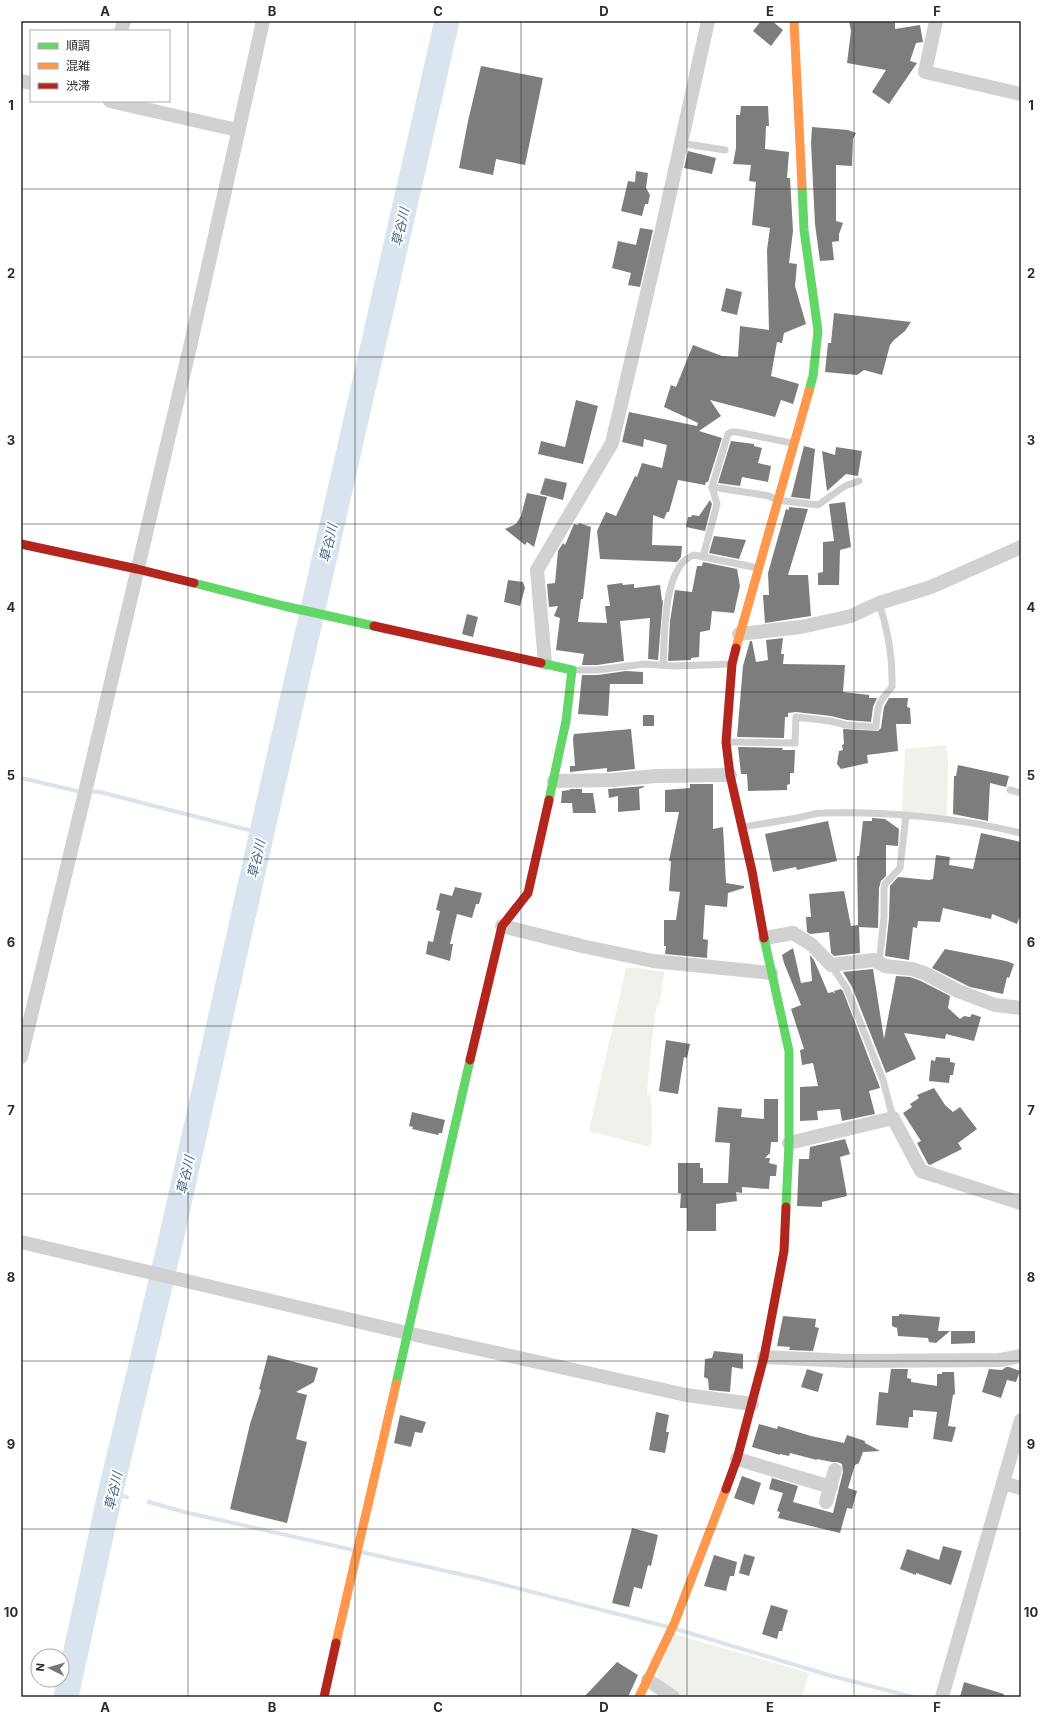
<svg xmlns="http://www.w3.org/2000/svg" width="1042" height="1718" font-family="Inter,'Noto Sans JP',sans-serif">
  <rect width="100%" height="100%" fill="#fff"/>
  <g fill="#eef2eb">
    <path d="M946,745L948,760L947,817L902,811L905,749Z"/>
    <path d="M626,968H636L664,972L660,1004L657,1005C652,1034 649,1065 647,1095H651L652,1138L650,1147L589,1131Z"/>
    <path d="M674,1634L809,1673L802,1697H680L659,1682L657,1675Z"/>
  </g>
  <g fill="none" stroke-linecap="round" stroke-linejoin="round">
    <g stroke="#d9e4ee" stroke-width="4">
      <path d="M21,778L77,791L100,792L244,829L262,832"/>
      <path d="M110,1494L127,1497"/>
      <path d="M149,1502L184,1512L353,1550"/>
      <path d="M361,1552L482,1579L668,1627"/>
      <path d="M676,1629L832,1676L913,1697"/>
    </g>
    <path stroke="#d9e4ee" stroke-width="25" d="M66,1697L110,1494L169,1248L262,832L447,21"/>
  </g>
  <g fill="#7d7d7d">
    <path d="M761,21H772L783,30L771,46L753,31Z"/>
    <path d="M849,21H895V29L920,25L923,42L916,43L910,61L917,63L889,104L872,92L886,70L847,63L851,31Z"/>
    <path d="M481,66L543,78L525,165L496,159L493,175L459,168L468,121Z"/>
    <path d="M741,106H768L769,126H766L765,149L789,152L787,178H790L793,231L789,263L797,264L795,286L806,324L784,333L782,343L777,342L771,376L799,384L793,404L781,400L775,417L710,400L721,416L699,431L722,438L708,482H706L705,485L678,480L669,512H667L664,519L653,515L652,545L682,546L681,557L677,562L600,559L597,531L606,512L616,516L635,476L637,477L642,463L662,468L667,445L644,439L643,447L622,442L629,412L697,426L698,423L664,407L671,385L676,387L693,345L722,356L738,357L740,326L769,330L767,250L770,228L752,225L756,182L749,181L751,165L733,164L736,148V115H740Z"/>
    <path d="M812,127L848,130L856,133L853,139L852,166L836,165V221L843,223L839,234V241L832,242L834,260L820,261L815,224L811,143Z"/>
    <path d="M688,151L716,158L712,174L684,168Z"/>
    <path d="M636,171L648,173L646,188L650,195L648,204H645L642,216L621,211L628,181L635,182Z"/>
    <path d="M640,228L653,230L640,287L628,285L631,273L612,268L618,241L636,245Z"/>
    <path d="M726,288L742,292L737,315L721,311Z"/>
    <path d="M834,313L911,322L905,331L894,340L890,345L882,375L864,370L857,375L825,372L828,343H831Z"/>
    <path d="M576,400L598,406L583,464L538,454L541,441L565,447Z"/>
    <path d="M731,441L754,444V446L762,448L758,463L771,466L768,482L742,477L740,486L718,483Z"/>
    <path d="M804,446L815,449L810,499L791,497Z"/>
    <path d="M836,447L862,451L858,476L846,474L827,491L822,451L835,455Z"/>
    <path d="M545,478L567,483L563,500L540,494Z"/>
    <path d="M527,493L547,497L534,547L527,542L525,545L505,529L516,524L521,516Z"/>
    <path d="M710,500L712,504L705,531L686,527L688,517H691L692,515L699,516Z"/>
    <path d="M845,502L851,547L840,550L839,585H818V573L823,572V542L834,541L829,504Z"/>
    <path d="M789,507L808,509L788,575H808L811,616L765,623L763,595H769L768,573L786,509L789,510Z"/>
    <path d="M579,523L591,527L583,599H581L578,622L607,623L605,606H610L607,585L622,583L623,585L634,584V588L660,585L662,601L663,600L658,660L648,659L650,618L620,621L624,661L597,665H582L584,654L556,650L560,618L554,616L558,606L549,607L547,584L555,583L558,551L563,543L565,545L574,524L578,525Z"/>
    <path d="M714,536L746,540L739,559L709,553Z"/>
    <path d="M703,562L737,569L740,586L734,613L712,611L710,630L700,632L699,657L691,658V660L668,661L670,621L675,590L692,592L697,566H702Z"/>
    <path d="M508,580L523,582L525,588L520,606L504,602Z"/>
    <path d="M467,614L478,617L473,637L462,634Z"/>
    <path d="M783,638L781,654H784L783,664L845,665L843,692L869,695V698H877L873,707L871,722L847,720L831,716L796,712L788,713V717H785L784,738L737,737L743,666L750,641H752L756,662L768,660L766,640Z"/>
    <path d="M626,671L643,672V684H610L608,716L578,714L582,675H598Z"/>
    <path d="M889,698H908L907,707L910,708L911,724H896L898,751L867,755L868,763L841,769L837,764L839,751L843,750L842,745L844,744L843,729L878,731L881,728L884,707Z"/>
    <rect x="643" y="715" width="11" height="11"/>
    <path d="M631,729L635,769L607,772V768L570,772V766H575L573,739L574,734Z"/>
    <path d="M738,747L783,748L782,750H795L794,773H790V784L787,785V790L748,791L747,774H741Z"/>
    <path d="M958,765L1009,776L1006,787L990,783L988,821L953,814L954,776H956Z"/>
    <path d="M690,784H713V829L723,827L726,883L744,886V888L728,893L727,907L705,905L703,939L708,940L707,958L665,954L666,946H664V920H676L680,892L669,891L671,861H669L679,812H665V790L690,788Z"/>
    <path d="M644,786V787L639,789L640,810L618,812V796L609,798L608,789Z"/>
    <path d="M570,789H582V793H593L596,813H573L572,803H561L562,791L570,790Z"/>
    <path d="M872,818L885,819L899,829L898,846L886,845V876L881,881L879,888L878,928L859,927L860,953L834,956L831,953L829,932L810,934L807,932L806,917H811L809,894L844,891L851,926L858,925L857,856H859L863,821H872Z"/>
    <path d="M828,821L837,861L797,870L796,867L773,872L765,834Z"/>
    <path d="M981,833L1021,842V913L1017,924L992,914L991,919L943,908L940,922L918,921L917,928L913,927L909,960L885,956L889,918L890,886L898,877L929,880L933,879L936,855L950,857L949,865L973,869Z"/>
    <path d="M455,887L482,893L479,904H476L472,918L457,914L450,944H453L450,961L426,954L428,941L433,942L440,911L436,910L440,893L452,896Z"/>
    <path d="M793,948L801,983L812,981L810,955L814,960L828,993L833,992L835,994L834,991L841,989L843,991L879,1085L880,1088L869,1091L875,1114L842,1121L840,1109L817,1111L818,1120L800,1121V1087L818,1086L813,1063L802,1065L800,1050L804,1049L791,1009L801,1005L784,963L782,955Z"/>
    <path d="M945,949L1006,961L1014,964L1009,978L1007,977L1003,994L970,987L932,968Z"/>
    <path d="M873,969L884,1039L896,976L910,977L921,981L950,996L948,1008L960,1019L964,1016L970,1017L972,1014L981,1017L974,1041L946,1034L945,1039L904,1033L916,1059L886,1073L852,987L843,972Z"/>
    <path d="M666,1040L690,1044L687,1058L684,1057L678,1094L659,1091Z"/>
    <path d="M936,1057L950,1058V1062L955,1063L953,1075H950L949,1083L929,1081L931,1060L935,1061Z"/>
    <path d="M934,1088L945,1105L953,1112L960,1107L977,1129L958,1143L962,1149L930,1165L928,1164L917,1143L921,1141L903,1113L912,1107L910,1104L919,1098L917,1095Z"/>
    <path d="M764,1099H778V1142H771L770,1153L765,1158H770L769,1163L777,1165L776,1176H770L769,1189L742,1187V1193L736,1192L737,1201L716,1204V1231H687V1208H680L681,1193H678V1163H700V1168H703V1183H728L730,1143L715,1142L718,1107L742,1109L741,1117L764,1119Z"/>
    <path d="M412,1112L445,1120L442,1133H439L438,1135L412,1129L413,1127L409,1126Z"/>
    <path d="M845,1139L850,1154L840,1157L847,1196L822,1202V1207L797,1206L799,1159H809L810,1147Z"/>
    <path d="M899,1314L940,1317L938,1331H950L936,1343L929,1342L928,1338L898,1336L897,1328L892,1326V1316H899Z"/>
    <path d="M783,1316L816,1319L815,1327L819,1328L813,1351L789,1350L790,1347L777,1346Z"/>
    <path d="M951,1331H975V1343L951,1344Z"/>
    <path d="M714,1351L743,1354V1369L732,1367L730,1392L709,1390L708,1379L704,1377L705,1359L712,1358Z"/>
    <path d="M268,1355L318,1368L314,1382L296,1392L307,1395L296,1439L307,1442L287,1523L230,1509L250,1424L261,1390L259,1389Z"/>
    <path d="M1006,1367H1009L1020,1371L1016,1382L1007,1380L1001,1398L982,1392L989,1369L1002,1370Z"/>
    <path d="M807,1369L823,1374L818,1392L801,1387Z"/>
    <path d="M891,1369H908L907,1378L911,1379V1382L937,1386V1374H942V1372H954L955,1394L953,1395L948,1426L956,1427L952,1442L933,1439L937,1412L913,1410V1417H909L908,1428L876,1425L879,1392L888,1393Z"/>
    <path d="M656,1412L669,1415L666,1432H669L665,1453L649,1450Z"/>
    <path d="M400,1415L426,1422L422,1433L415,1432L411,1447L394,1443Z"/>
    <path d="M759,1424L777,1429L778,1426L811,1436L844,1443L847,1435L865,1441V1443L880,1451L863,1452L859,1463L855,1465L848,1488L857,1491L852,1509L847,1508L840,1533L778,1518L780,1512L777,1511L783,1493L769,1489L772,1478L798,1486L793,1502L833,1513L843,1472L842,1464L837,1462H832L817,1459V1460L790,1453L789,1456L780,1454V1455L752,1447Z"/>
    <path d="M742,1476L761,1483L754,1505L734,1498Z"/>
    <path d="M632,1528L658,1535L651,1566L648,1565L642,1589L634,1587L629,1607L612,1603Z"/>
    <path d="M943,1546L962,1551L951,1585L916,1573V1575L900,1569L907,1549L939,1560Z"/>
    <path d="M744,1554L755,1557L749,1576L739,1573Z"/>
    <path d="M714,1555L737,1562L734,1576H730L726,1591L704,1586Z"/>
    <path d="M771,1605L788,1610L782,1631H779L777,1639L762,1634Z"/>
    <path d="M617,1662L638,1675L628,1697H584Z"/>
    <path d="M964,1682L1004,1694L1003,1697H960Z"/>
  </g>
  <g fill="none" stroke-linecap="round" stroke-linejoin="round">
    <g stroke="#d1d1d1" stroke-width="7">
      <path d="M680,143L725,150"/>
      <path d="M712,487L757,494L769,496L777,500L818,505L845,486L859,481"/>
      <path d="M703,557L717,504L712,487L728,434L731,432H737L792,443"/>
      <path d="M663,665C665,637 662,566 694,555L758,568"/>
      <path d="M573,670H597L644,664L674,666L732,664"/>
      <path d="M728,742L795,743L796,717L830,721L846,725L876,727C878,704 877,704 892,687C893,658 888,630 879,603"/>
      <path d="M1010,790L1021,793"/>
      <path d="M743,827C761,824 779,821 797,818C806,816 815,813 824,813C888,811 959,818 1021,833"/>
      <path d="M879,964L884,918V889L885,884L900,868L906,815"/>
      <path d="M831,965L847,989L883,1080L893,1118"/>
    </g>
    <g stroke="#d1d1d1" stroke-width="14">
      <path d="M936,21L925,72L1021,94"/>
      <path d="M121,31L124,21"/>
      <path d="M21,81L31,83"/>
      <path d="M110,101L237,130"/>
      <path d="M739,634L801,627L851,616L879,603L931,587L1021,547"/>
      <path d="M545,663L537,570L612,443L662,229L708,21"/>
      <path d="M554,781L613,780L656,776L730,775"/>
      <path d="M502,926L582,946L653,961L771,973"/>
      <path d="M765,938L793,933L812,945L831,965L874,960L885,966L912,969L924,973L958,991L995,1005L1021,1008"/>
      <path d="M21,1057L83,801L190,347L263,21"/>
      <path d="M789,1143L893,1118L921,1171L1021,1203"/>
      <path d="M21,1242L407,1333L686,1395L752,1404"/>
      <path d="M764,1357L848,1361L1000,1360L1021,1356"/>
      <path d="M737,1459L831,1487"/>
      <path d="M1003,1483L1021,1488"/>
      <path d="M826,1502L835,1470"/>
      <path d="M648,1680L673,1697"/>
      <path d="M942,1697L1021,1420"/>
    </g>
    <g stroke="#63d668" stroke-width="9">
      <path d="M802,186L804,230L818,331L813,376L809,391"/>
      <path d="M194,583L284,606L374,626"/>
      <path d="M541,663L572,670L566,721L549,800"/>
      <path d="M764,938L789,1051V1143L786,1207"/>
      <path d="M396,1384L470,1060"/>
    </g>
    <g stroke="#ff974d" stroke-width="9">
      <path d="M794,21L802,186"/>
      <path d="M736,648L809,391"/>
      <path d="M336,1643L396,1384"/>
      <path d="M639,1697L674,1624L726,1489"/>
    </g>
    <g stroke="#b3261e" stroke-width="9">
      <path d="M21,544L137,569L194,583"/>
      <path d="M374,626L541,663"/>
      <path d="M736,648L732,664L726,742L730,775L752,871L764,938"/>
      <path d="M470,1060L502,926L528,893L549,800"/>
      <path d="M726,1489L737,1459L764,1357L784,1251L786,1207"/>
      <path d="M324,1697L336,1643"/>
    </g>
  </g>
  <path fill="none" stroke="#2c2c2c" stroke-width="1" stroke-opacity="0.55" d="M188,21V1697M355,21V1697M521,21V1697M687,21V1697M854,21V1697M21,189H1021M21,357H1021M21,524H1021M21,692H1021M21,859H1021M21,1026H1021M21,1194H1021M21,1361H1021M21,1529H1021"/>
  <g text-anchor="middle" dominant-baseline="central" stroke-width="4" stroke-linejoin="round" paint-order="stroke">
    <g font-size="13" font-style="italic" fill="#436685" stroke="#fff">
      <text transform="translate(400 227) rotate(-77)">草谷川</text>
      <text transform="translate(328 543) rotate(-77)">草谷川</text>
      <text transform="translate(256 859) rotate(-77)">草谷川</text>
      <text transform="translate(185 1175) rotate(-77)">草谷川</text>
      <text transform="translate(113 1491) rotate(-77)">草谷川</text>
    </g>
  </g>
  <rect width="1042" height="1718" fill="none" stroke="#ffffff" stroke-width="44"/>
  <rect x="30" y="30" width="140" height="72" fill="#ffffff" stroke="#ababab"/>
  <rect x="38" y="43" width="20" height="6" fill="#63d668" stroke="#ababab"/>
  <text x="66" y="50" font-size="12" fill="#2c2c2c">順調</text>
  <rect x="38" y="63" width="20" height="6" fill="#ff974d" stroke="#ababab"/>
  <text x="66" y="70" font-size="12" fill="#2c2c2c">混雑</text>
  <rect x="38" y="83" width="20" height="6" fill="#b3261e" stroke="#ababab"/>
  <text x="66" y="90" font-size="12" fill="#2c2c2c">渋滞</text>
  <g transform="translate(50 1668) rotate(275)"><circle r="19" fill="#ffffff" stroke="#ababab"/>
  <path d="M0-3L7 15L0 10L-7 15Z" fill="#767676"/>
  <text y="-6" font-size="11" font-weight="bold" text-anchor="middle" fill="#2c2c2c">N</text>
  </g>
  <rect x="22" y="22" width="998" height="1674" fill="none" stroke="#2c2c2c" stroke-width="1.5"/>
  <g font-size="13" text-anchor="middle" font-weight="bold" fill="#2c2c2c">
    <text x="105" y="16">A</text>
    <text x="272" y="16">B</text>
    <text x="438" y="16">C</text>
    <text x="604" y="16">D</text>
    <text x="770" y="16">E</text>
    <text x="937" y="16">F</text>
    <text x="11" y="110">1</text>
    <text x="1031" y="110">1</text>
    <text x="11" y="278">2</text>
    <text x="1031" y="278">2</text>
    <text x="11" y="445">3</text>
    <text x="1031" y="445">3</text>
    <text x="11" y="612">4</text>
    <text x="1031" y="612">4</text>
    <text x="11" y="780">5</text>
    <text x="1031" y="780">5</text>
    <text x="11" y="947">6</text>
    <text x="1031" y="947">6</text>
    <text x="11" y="1115">7</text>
    <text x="1031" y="1115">7</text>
    <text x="11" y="1282">8</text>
    <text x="1031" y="1282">8</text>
    <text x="11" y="1449">9</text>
    <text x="1031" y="1449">9</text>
    <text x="11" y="1617">10</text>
    <text x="1031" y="1617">10</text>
    <text x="105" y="1712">A</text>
    <text x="272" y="1712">B</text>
    <text x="438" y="1712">C</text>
    <text x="604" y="1712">D</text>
    <text x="770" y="1712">E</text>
    <text x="937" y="1712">F</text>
  </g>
</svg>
